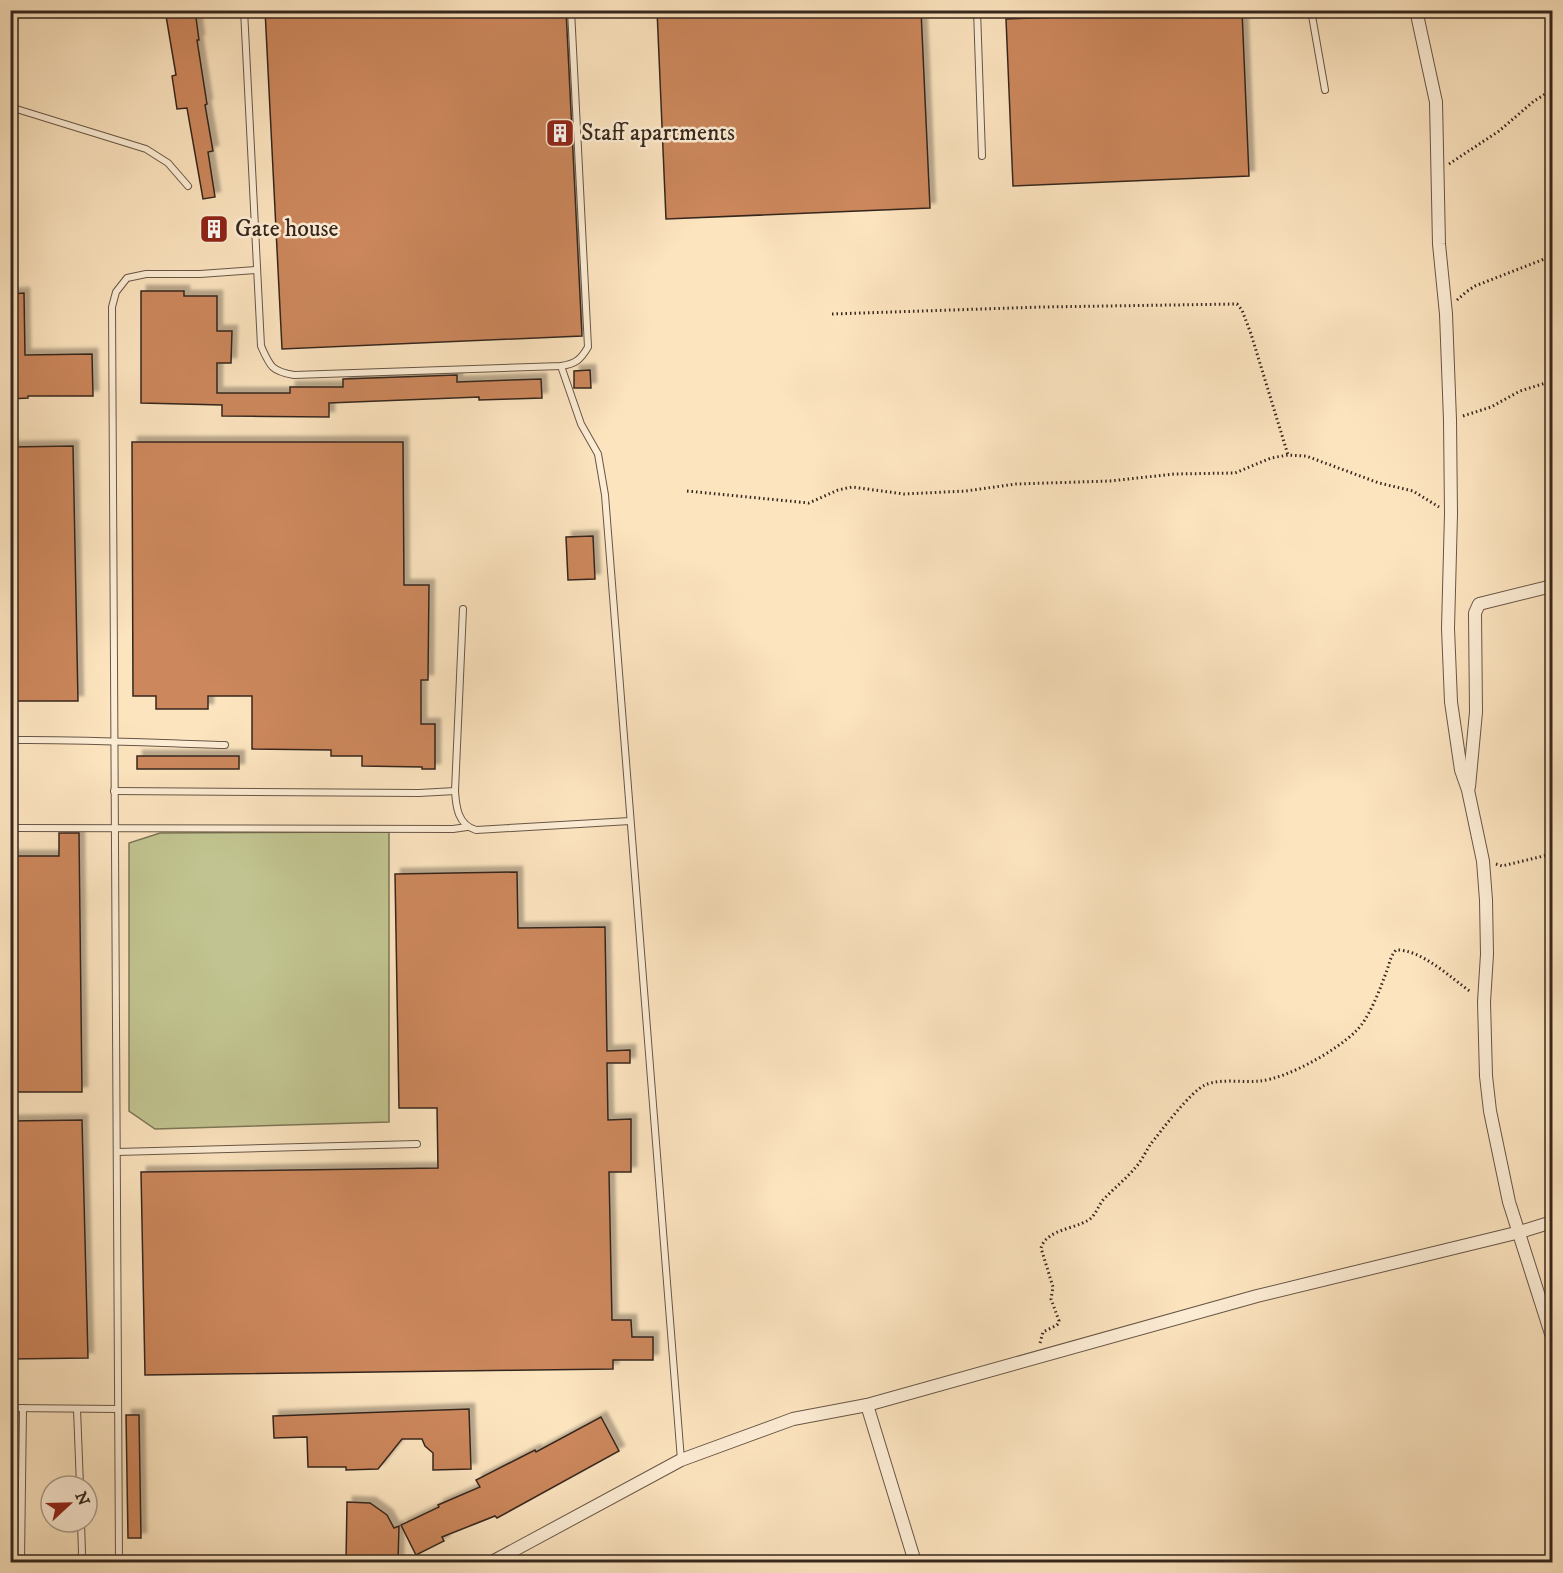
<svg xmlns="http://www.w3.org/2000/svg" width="1563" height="1573" font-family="'IM FELL DW Pica',serif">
  <defs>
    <filter id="shadow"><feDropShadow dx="5.5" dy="-5.5" stdDeviation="1.5" flood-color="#0004"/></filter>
  </defs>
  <rect width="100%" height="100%" fill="#fce4bf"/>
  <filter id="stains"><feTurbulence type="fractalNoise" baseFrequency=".00333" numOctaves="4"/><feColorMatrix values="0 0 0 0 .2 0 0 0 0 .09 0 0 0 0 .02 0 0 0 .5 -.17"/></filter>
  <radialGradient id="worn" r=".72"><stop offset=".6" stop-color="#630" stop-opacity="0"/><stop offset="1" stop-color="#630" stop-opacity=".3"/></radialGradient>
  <path fill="#c1c490" stroke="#7c7657" stroke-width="1.5" d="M389,832V1122L155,1129L129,1111V843L160,833Z"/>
  <g fill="#cc875c" stroke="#36271e" stroke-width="1.5" filter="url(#shadow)">
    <path d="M165,10H195L199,40H197L207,104L205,105L213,151L208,152L215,197L203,199L187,108L177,109L172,76L176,75Z"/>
    <path d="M265,10H566L582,336L282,349Z"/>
    <path d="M657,10H921L930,208L666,219Z"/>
    <path d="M1242,10L1249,176L1013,186L1006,19Z"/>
    <path d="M141,291H184V296H217V331H232L231,363H217V393H290V387H343V379L457,375V382L541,379L542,398L479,400V397L329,403V417L222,416V405L141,403Z"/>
    <path d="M24,293L25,355L92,354L93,396H28V398L10,399V294Z"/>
    <path d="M590,370L591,388H574V371Z"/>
    <path d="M132,442H403L404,585H429L428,680H421V724H435V769H422V767L362,766V756H331V750L252,749V696H208V709H156V696H133Z"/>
    <path d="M73,446L78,701H10V447Z"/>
    <path d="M593,536L595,579L568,580L566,537Z"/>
    <rect x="137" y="756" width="102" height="13"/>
    <path d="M59,833H79L82,1092H10V856H59Z"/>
    <path d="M517,872L518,928L605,927L607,1051L630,1050V1063H607L608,1120L631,1119V1172H609L612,1320H631L632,1337H653V1360H613V1369L145,1375L141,1172L438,1168L437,1108H399L395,874Z"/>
    <path d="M82,1120L88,1358L10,1359V1121Z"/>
    <path d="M469,1409L471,1469L433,1470V1453L425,1446L422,1439H402L378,1469L346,1470V1467H308L307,1437L274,1438L273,1416Z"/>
    <path d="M126,1415H139L141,1538H128Z"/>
    <path d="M601,1417L619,1451L497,1518L495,1516L442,1537L444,1541L416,1555L401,1525L439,1507L438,1505L480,1487L476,1480L535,1450L536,1452Z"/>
    <path d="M347,1502L370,1503L387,1515L394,1528L399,1526L398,1562L346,1561Z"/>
  </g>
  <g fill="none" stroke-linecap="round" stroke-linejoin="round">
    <g stroke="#685646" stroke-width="8">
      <g id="lane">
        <path d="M244,10L261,346C270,366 271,371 294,375L561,366C576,364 581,359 588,347L571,10"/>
        <path d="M977,10L982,156"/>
        <path d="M1311,10L1325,90"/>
        <path d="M10,107L146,149L168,163L188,186"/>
        <path d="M561,366L581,424L598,454L605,495L681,1460"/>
        <path d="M463,609L455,791C456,807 458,825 476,830L630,821"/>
        <path d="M10,740C82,739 153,743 225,745"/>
        <path d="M114,791L419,793L455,791"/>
        <path d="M10,828L453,829L467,827"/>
        <path d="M117,1152L417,1144"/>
        <path d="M10,1408L118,1409"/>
        <path d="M77,1409L80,1486"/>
        <path d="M23,1562L21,1560L23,1408"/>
        <path d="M80,1562L82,1553L81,1522"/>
        <path d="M119,1562L112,307L116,292L127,278L146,274H200L256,270"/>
      </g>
    </g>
    <g stroke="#685646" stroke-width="14">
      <g id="street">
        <path d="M1416,10L1436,102L1439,244L1446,314L1450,420L1451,514L1448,628L1451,702L1461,770L1468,790L1483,861L1486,900L1487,954L1484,1002L1486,1076L1490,1111L1509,1202L1552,1337"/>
        <path d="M1469,787L1476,712L1475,613L1479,604L1552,586"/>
        <path d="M867,1405L915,1562"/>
        <path d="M492,1562L681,1460L793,1419L867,1405L1257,1296L1520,1232L1552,1222"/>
      </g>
    </g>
    <g stroke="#36271e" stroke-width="3" stroke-dasharray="1.5 3" stroke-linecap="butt">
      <path d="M1449,164L1499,131L1534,101L1552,90"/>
      <path d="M1457,300L1466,292L1475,286L1552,256"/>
      <path d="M832,314L1042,307L1237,304L1242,310L1251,334L1288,455"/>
      <path d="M1463,416L1491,407L1520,391L1552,381"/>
      <path d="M687,491L809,503L838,490L852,487L904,494L966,491L1016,484L1110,481L1174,474L1235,473L1271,458L1288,455L1306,456L1379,483L1413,491L1439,507"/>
      <path d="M1496,864L1502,866L1552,854"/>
      <path d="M1040,1343L1043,1332L1057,1325L1059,1321L1051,1299L1053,1287L1041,1248C1047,1227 1083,1229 1093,1216C1097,1211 1099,1205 1103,1200C1113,1189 1125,1180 1135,1168C1141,1162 1145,1153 1150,1145C1161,1131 1190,1092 1205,1085C1221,1078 1243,1083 1260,1081C1288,1078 1336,1051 1356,1031C1369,1019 1381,987 1387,970C1390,962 1390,957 1396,950C1421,949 1451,978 1471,992"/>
    </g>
    <use href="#lane" stroke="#fdedd5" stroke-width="6"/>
    <use href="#street" stroke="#fdedd5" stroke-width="12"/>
  </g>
  <defs>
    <g id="building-square" transform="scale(1.5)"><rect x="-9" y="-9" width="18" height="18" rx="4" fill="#8f2418" stroke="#fdedd5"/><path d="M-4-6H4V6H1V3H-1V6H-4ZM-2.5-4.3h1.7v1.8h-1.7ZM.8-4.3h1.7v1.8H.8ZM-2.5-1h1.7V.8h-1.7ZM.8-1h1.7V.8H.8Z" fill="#fff"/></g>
  </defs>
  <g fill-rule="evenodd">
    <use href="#building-square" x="560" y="133"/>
    <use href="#building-square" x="214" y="229"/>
  </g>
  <g text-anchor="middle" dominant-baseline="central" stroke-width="5" stroke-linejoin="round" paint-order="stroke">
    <g font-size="24" fill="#36271e" stroke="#fdedd5" text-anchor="start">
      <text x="581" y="133">Staff apartments</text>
      <text x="235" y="229">Gate house</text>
    </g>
  </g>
  <rect width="1563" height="1573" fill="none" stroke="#fce4bf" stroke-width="36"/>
  <rect x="12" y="12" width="1539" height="1549" fill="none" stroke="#36271e" stroke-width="3"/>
  <rect x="18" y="18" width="1527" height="1537" fill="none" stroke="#36271e" stroke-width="1.5"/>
  <g transform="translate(69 1504) rotate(68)"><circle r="28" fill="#fdedd5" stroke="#ad9e8c" stroke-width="1.5"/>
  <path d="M0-4.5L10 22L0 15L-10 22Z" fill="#8f2418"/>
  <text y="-9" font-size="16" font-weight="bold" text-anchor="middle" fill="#36271e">N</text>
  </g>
  <rect width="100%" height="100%" filter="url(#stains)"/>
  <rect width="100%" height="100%" fill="url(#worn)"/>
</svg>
